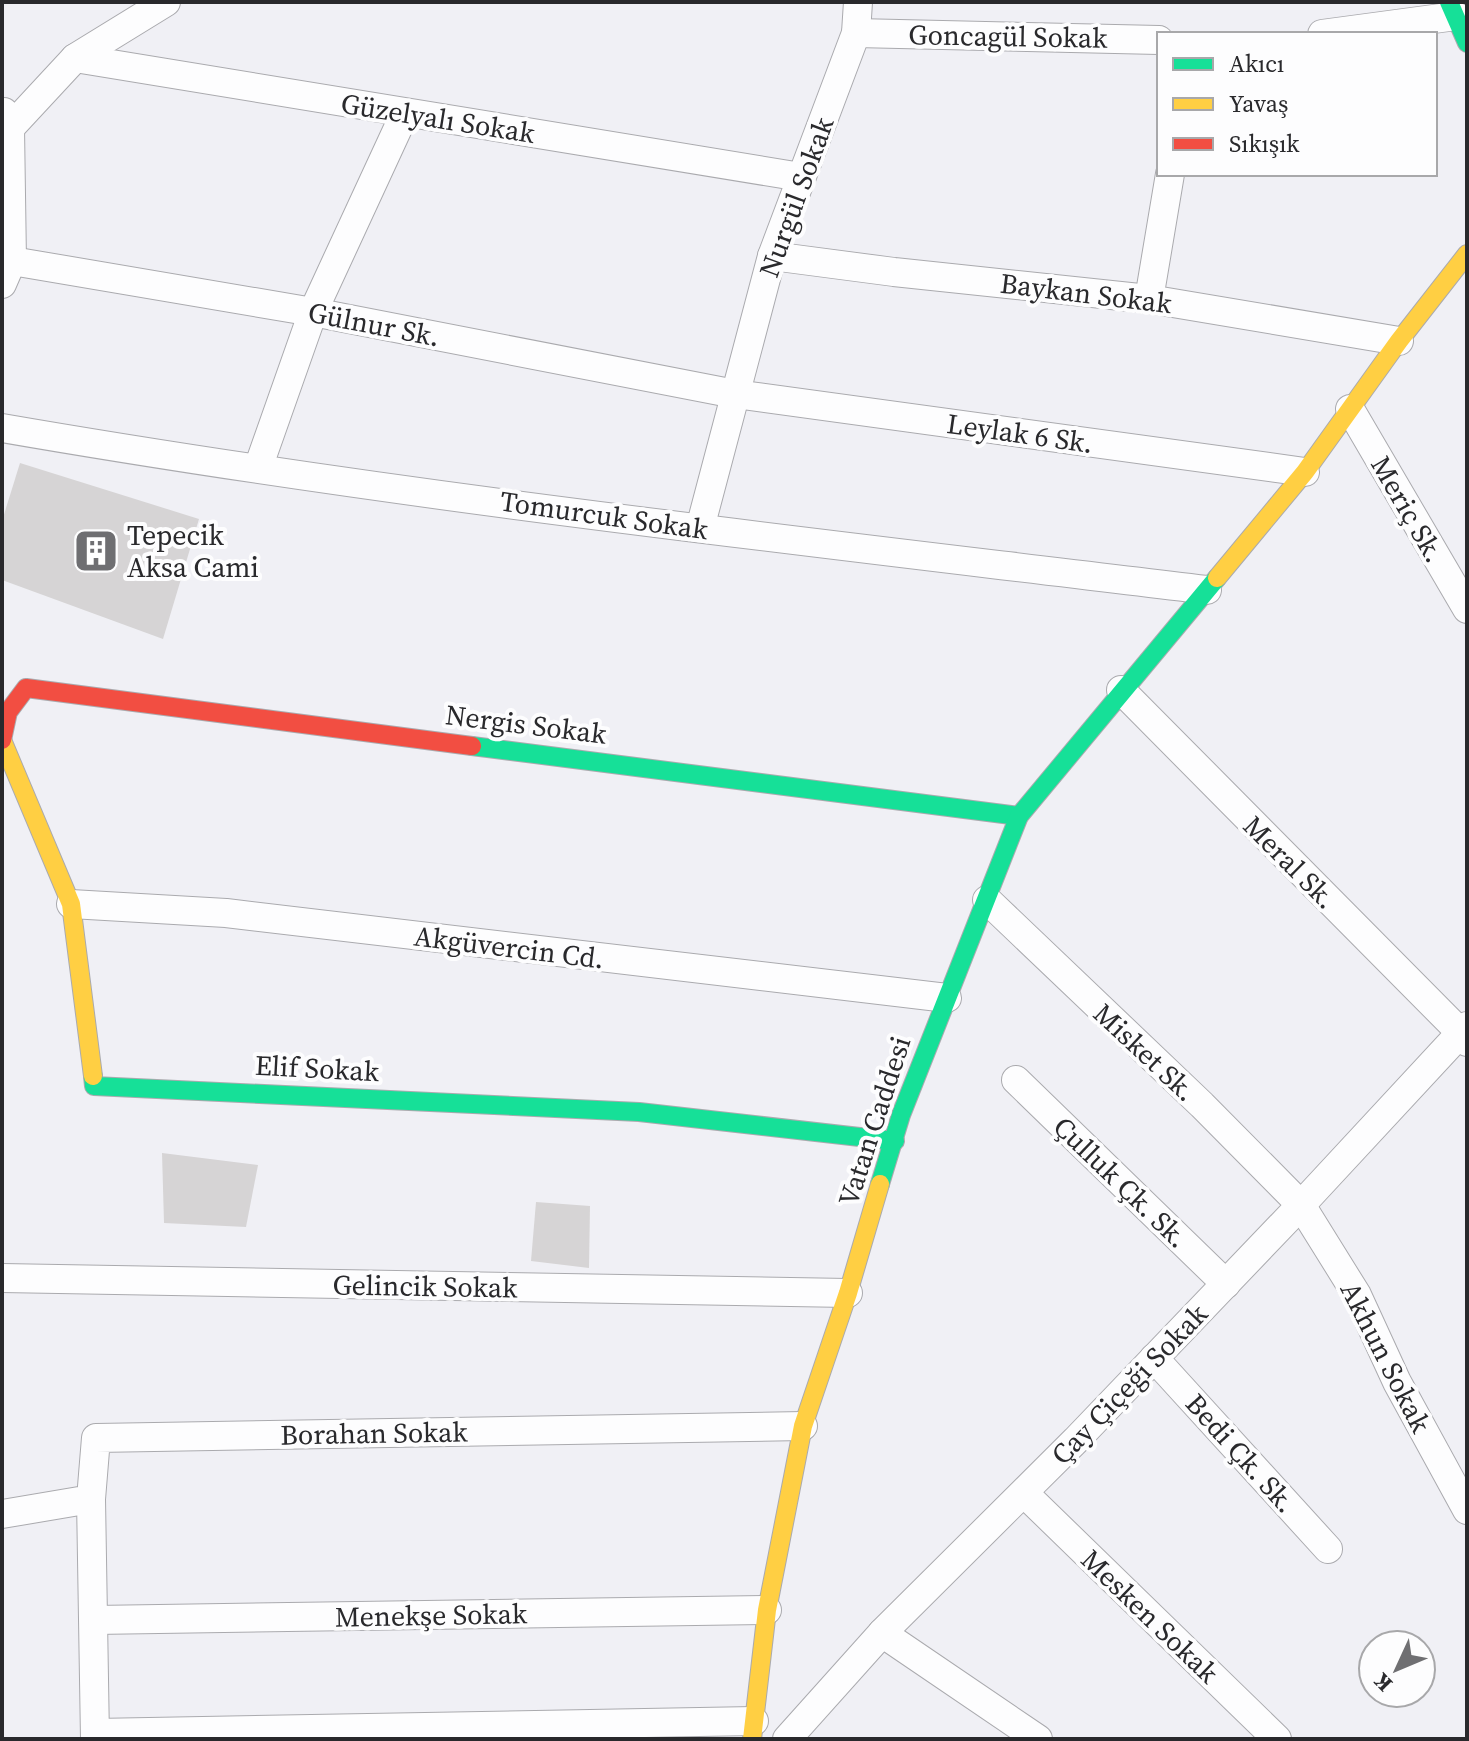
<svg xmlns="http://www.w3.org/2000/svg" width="1469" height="1741" font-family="'Source Serif 4',serif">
  <rect width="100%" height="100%" fill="#f0f0f5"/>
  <g fill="#d6d4d5">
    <path d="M20,463L199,519L163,639L2,580V521Z"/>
    <path d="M162,1153L258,1165L246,1227L164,1223Z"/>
    <path d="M536,1202L590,1206L589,1268L531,1261Z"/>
  </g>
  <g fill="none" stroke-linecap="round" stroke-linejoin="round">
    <g stroke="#aaaaae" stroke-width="30">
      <g id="street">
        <path d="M856,33L1159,40"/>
        <path d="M1322,34L1456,16"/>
        <path d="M75,58L801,177"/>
        <path d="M10,128L75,58L166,2"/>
        <path d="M772,256L894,272L1149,299L1399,341"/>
        <path d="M12,261L313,312L735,394L1305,472"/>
        <path d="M2,284L12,261L10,128L4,112"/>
        <path d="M1149,299L1170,174"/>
        <path d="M1350,409L1467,609"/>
        <path d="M2,428C401,497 805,541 1207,590"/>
        <path d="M258,468L313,312L405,113"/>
        <path d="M700,528L772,256L856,33L858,2"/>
        <path d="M1121,690L1460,1032L1467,1042"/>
        <path d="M987,900L1202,1105L1301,1205L1357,1295L1397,1382L1467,1510"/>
        <path d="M71,904L226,913L947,998"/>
        <path d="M1016,1080L1226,1284"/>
        <path d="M2,1278L848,1293"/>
        <path d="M1154,1358L1328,1549"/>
        <path d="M1024,1493L1277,1739"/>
        <path d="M91,1499L95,1739"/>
        <path d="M2,1514L91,1499L96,1438L803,1426"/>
        <path d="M94,1620L767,1610"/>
        <path d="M882,1633L1038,1739"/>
        <path d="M95,1733L754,1721"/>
        <path d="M787,1739L882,1633L1076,1440L1301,1205L1467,1026"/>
      </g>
    </g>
    <g stroke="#aaaaae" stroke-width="20">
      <g id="fast">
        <path d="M1449,2L1467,43"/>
        <path d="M472,746L1019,816"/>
        <path d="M93,1076L94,1086L639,1112L895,1141"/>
        <path d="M880,1184L901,1115L1019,816L1217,578"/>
      </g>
    </g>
    <g stroke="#aaaaae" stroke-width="20">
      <g id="slow">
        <path d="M1217,578L1305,472L1399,341L1467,254"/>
        <path d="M2,740L71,904L93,1076"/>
        <path d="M752,1739L767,1610L803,1426L848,1293L880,1184"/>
      </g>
    </g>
    <g stroke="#aaaaae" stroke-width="20">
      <path id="jam" d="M2,740L8,712L26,688L472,746"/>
    </g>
    <use href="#street" stroke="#fdfdfe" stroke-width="28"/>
    <use href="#fast" stroke="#16e098" stroke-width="18"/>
    <use href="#slow" stroke="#ffcf43" stroke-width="18"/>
    <use href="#jam" stroke="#f24e42" stroke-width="18"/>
  </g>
  <defs>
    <g id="building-square" transform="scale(2.3)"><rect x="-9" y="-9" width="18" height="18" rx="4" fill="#6f6f72" stroke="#fdfdfe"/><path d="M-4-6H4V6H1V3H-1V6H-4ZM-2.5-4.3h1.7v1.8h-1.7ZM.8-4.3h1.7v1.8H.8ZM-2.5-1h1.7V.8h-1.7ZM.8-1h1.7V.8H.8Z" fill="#fff"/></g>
  </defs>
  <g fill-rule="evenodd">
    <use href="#building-square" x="96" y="551"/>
  </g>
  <g text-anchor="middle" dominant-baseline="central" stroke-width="8" stroke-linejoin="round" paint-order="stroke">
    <g font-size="28" fill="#29292c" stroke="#fdfdfe">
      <text transform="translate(1008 36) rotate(1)">Goncagül Sokak</text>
      <text transform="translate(438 118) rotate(9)">Güzelyalı Sokak</text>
      <text transform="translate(796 197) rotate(-70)">Nurgül Sokak</text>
      <text transform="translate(1086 293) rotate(7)">Baykan Sokak</text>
      <text transform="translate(374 324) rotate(11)">Gülnur Sk.</text>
      <text transform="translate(1020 433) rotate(8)">Leylak 6 Sk.</text>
      <text transform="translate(1408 509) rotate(60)">Meriç Sk.</text>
      <text transform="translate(604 515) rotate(8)">Tomurcuk Sokak</text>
      <text transform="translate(526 724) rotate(7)">Nergis Sokak</text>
      <text transform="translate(1290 862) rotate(45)">Meral Sk.</text>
      <text transform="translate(509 947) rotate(7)">Akgüvercin Cd.</text>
      <text transform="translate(1145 1052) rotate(43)">Misket Sk.</text>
      <text transform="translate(317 1068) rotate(3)">Elif Sokak</text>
      <text transform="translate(874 1121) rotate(-72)">Vatan Caddesi</text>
      <text transform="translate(1121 1182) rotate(44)">Çulluk Çk. Sk.</text>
      <text transform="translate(425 1286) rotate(1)">Gelincik Sokak</text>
      <text transform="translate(1386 1357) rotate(63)">Akhun Sokak</text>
      <text transform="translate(1129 1384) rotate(-46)">Çay Çiçeği Sokak</text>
      <text transform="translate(374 1433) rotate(-1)">Borahan Sokak</text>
      <text transform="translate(1241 1453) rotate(48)">Bedi Çk. Sk.</text>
      <text transform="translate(431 1615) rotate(-1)">Menekşe Sokak</text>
      <text transform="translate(1150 1616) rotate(44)">Mesken Sokak</text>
    </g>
    <g font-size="28" fill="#29292c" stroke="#fdfdfe" text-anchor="start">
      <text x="127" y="535">Tepecik<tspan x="127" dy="32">Aksa Cami</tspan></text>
    </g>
  </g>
  <rect width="1469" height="1741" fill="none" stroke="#29292c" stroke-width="8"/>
  <rect x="1157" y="32" width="280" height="144" fill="#fdfdfe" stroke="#a8a8aa" stroke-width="2"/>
  <rect x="1173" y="58" width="40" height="12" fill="#16e098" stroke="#a8a8aa" stroke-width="2"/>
  <text x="1229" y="72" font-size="24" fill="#29292c">Akıcı</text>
  <rect x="1173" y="98" width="40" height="12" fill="#ffcf43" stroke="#a8a8aa" stroke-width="2"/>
  <text x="1229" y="112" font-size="24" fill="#29292c">Yavaş</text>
  <rect x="1173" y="138" width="40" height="12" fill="#f24e42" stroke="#a8a8aa" stroke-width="2"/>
  <text x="1229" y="152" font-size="24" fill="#29292c">Sıkışık</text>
  <g transform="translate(1397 1669) rotate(226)"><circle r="38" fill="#fdfdfe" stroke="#a8a8aa" stroke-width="2"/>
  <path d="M0-6L14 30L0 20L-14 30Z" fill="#6f6f72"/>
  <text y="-12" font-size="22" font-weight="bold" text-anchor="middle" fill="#29292c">K</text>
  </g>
</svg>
